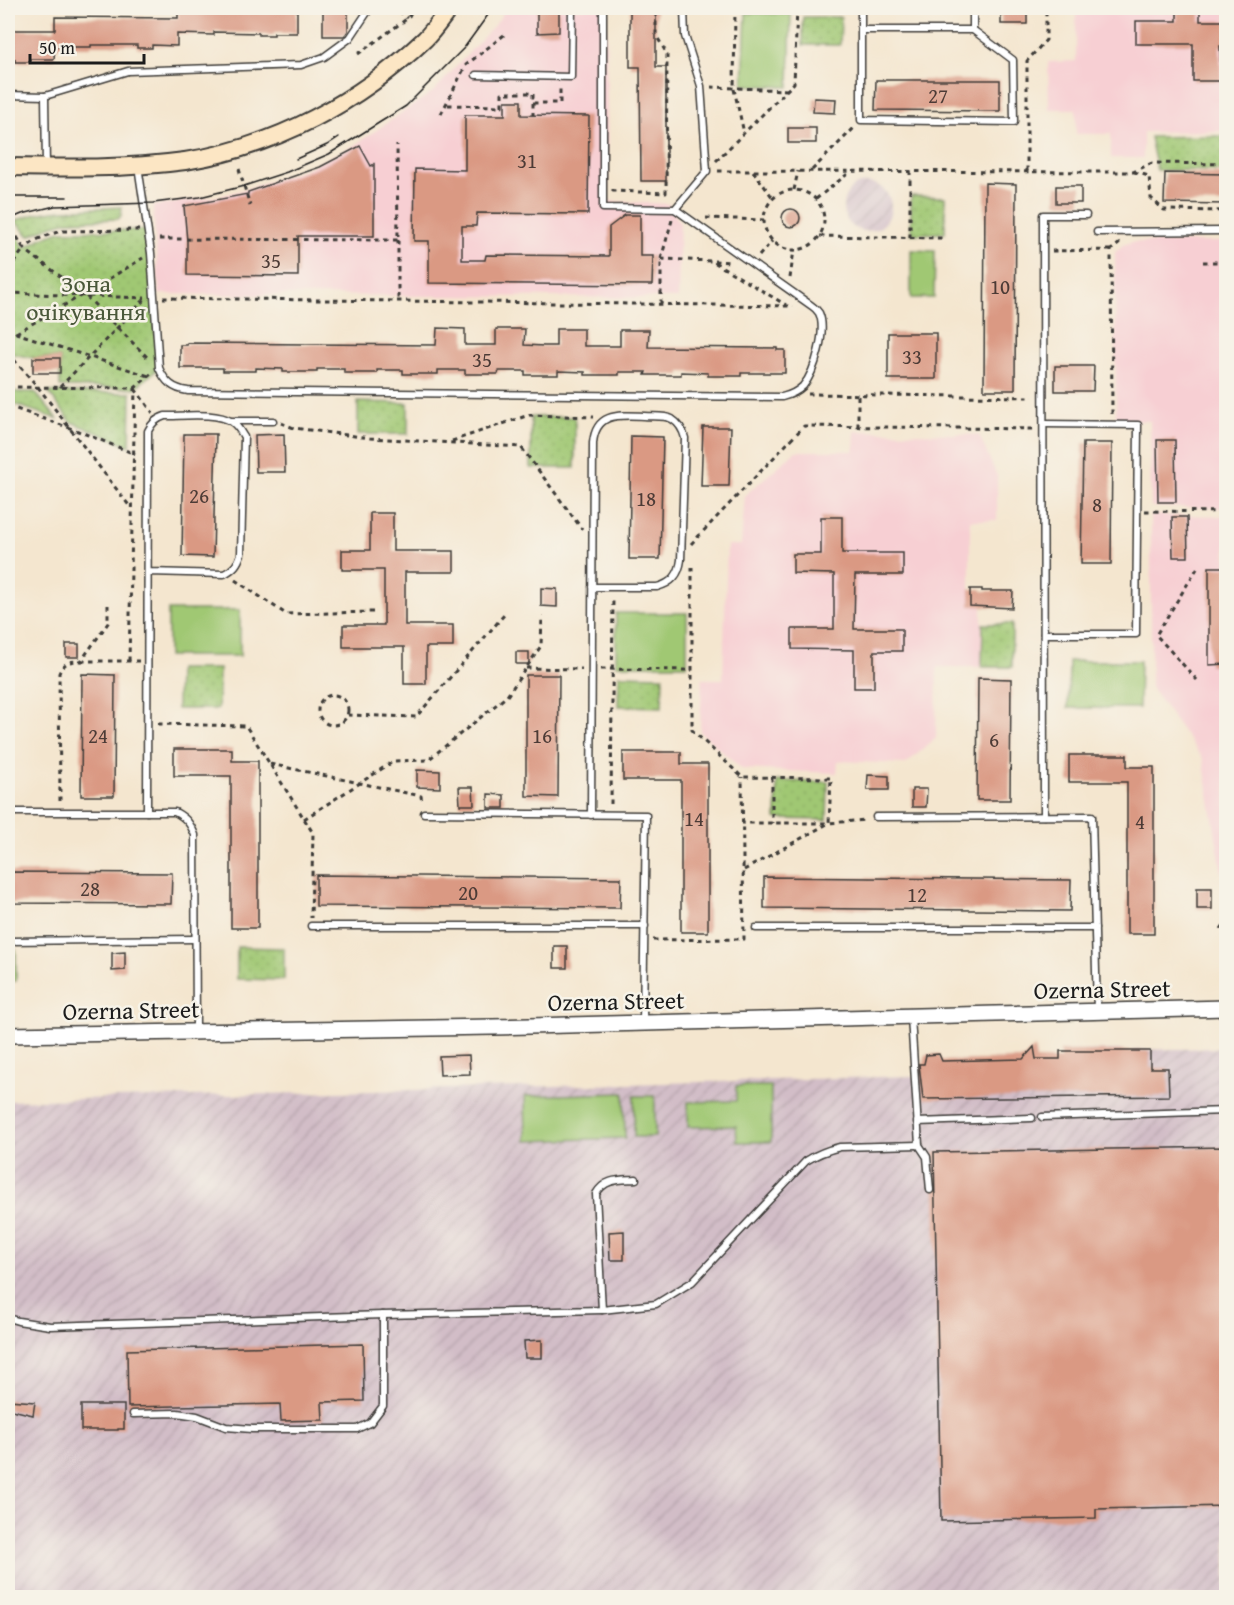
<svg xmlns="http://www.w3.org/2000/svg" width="1234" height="1605" font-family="'Gentium Book Plus',serif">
  <defs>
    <pattern id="industrial-furrows" width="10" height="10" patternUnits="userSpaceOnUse" patternTransform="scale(1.5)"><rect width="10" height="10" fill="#d2bdc7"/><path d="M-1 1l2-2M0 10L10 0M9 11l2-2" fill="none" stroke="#b4a2aa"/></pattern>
    <pattern id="grass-dots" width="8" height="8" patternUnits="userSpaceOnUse" patternTransform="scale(1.5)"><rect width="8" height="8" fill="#a0c873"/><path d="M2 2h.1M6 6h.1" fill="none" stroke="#89ab63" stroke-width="1.8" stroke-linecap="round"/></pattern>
  </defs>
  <rect width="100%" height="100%" fill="#f7f3e8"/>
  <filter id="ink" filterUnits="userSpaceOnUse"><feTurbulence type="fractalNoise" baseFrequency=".0167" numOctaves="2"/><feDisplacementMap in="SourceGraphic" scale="12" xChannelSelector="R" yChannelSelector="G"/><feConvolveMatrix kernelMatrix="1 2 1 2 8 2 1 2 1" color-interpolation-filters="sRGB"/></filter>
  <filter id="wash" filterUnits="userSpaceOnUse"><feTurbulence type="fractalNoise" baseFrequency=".008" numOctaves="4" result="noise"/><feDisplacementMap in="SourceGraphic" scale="24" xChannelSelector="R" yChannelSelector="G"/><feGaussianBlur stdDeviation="1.35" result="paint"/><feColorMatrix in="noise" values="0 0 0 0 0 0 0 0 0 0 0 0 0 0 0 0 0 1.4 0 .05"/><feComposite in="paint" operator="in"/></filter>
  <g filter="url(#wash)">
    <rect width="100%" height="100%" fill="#f4e6cf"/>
    <g fill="#f7cfd3">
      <path d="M506,8H606L608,201L669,204L680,224L678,298L159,294L153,206L221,196L253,187L303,170L353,146L434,91L498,21Z"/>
      <path d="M1076,8H1226V131L1143,132V158H1111V134H1076V109H1049L1048,62L1076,61Z"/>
      <path d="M1132,242H1226V508L1151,507L1150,421H1116L1115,252L1123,245Z"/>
      <path d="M855,431L979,435L997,476V520H970V589H982V667H937L936,738L906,764L838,761L837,773L742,769L700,732L702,679H723L727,545H741L745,495L796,451H854Z"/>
      <path d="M1151,515L1226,516V897L1203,759L1151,688Z"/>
    </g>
    <g fill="url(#industrial-furrows)">
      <circle cx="867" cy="207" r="24"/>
      <path d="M1226,1048V1597L8,1598V1101L916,1076V1064H924L926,1055L939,1054L942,1061L1023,1059L1029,1053L1035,1052L1036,1059H1060V1051L1121,1050L1123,1058L1132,1057L1133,1050Z"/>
    </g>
    <g fill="url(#grass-dots)" stroke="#5e7248" stroke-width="1.5">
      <path d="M803,17H841L840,45H803Z"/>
      <path d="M1226,136V171L1157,170L1150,137Z"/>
      <path d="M911,196L945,197V233L911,234Z"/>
      <path d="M122,207L121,216L118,219L68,221L53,225L29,236L15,221C49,207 86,209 122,207Z"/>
      <path d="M13,230L25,248C36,240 47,235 61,231L148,230L159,368L135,388L60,387V358H33L8,353V234Z"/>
      <path d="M8,392H35L57,419L8,402Z"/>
      <path d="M48,392L131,393L130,446L71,422Z"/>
      <path d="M358,402L408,403V434H358Z"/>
      <rect x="531" y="417" width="44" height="51"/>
      <path d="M983,624H1012V667H982Z"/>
      <path d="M178,669H219L218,709H177Z"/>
      <path d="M619,675L663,676L662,707L618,706Z"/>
      <path d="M777,781L828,782L827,820L776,819Z"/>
      <path d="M237,947L284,948V980L237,979Z"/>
      <rect x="8" y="950" width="8" height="31"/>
    </g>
    <g fill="#a0c873" stroke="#5e7248" stroke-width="1.5">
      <path d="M746,13L791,14L789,87L743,85Z"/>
      <path d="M911,250L935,251L934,298H911Z"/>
      <rect x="168" y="610" width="72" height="46"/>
      <rect x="616" y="613" width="71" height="52"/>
      <path d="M1069,661H1140L1139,708H1068Z"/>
      <path d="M736,1086H771V1142H737L736,1126L688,1127V1102L736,1101Z"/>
      <path d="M624,1093L625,1138L526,1141L525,1096Z"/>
      <rect x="634" y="1096" width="21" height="41"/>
    </g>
    <g id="blocks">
      <g fill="#da9983">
        <path d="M178,8H297V33H274V35H259V33L214,32V35L177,34V46L152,45V48H137V45H91V47H55L54,59H30V62H15V59H8V30H55V17L178,18Z"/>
        <path d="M323,8H348V31L346,34L344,36H323Z"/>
        <path d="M537,8H559V32L537,33Z"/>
        <path d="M630,8H656V67H666V181H641L640,67H630Z"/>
        <rect x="1001" y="8" width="26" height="16"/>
        <path d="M1177,8H1200V21H1227V46H1220L1221,81H1193V44H1136V21H1177Z"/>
        <path d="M876,80H1000V111L875,110Z"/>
        <path d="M814,98L836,99L835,113L813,112Z"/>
        <path d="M505,101H521V115L589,116L588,214L477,213L476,226H462V260H485L486,255L609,256V227L625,215H640V256H653L652,285L429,283V241H414L415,169L465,170V115H505Z"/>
        <rect x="788" y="128" width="28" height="15"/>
        <path d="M360,146L371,166L374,164V236H298V276L187,275V241L184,206L248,194V192L320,167Z"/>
        <path d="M1165,173L1227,174V204L1164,203Z"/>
        <path d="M985,183L1016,184L1015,390H984Z"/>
        <rect x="1056" y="186" width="25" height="17"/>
        <circle cx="791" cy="218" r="9"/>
        <path d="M437,328L465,329V345H496V329H525L524,345L544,346H556V329H584V346H620V330H649L648,347L777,348V350H785V373H741V376H708V373L681,372V375H645L646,372H619V375H585V372L558,371V375H525V371H499L498,374H465V370H438V374H403V370H377V373H344V369H317V372H283V369L256,368V371H223V368H180V345H187V343L436,345Z"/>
        <rect x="888" y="333" width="48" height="46"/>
        <rect x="33" y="358" width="27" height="15"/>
        <path d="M1055,366H1094L1093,391H1055Z"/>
        <path d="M703,427H731L729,486H701Z"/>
        <path d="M184,434H216L213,557L182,556Z"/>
        <path d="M284,434L285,472H256L255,435Z"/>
        <path d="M631,436L663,437L660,559H629Z"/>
        <path d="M1157,440H1175L1176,502H1158Z"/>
        <path d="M1083,443H1112L1111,564H1081Z"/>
        <path d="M370,513H393V551H454V572H405V625H453V647H426V684H404V647H343V625H384V570H342V550H370Z"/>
        <path d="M821,517H842V553H903V575H855L854,629H902V651H874V688H854V650L792,649V629H834V574L793,573V554H821Z"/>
        <path d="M1172,517H1187L1188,557H1173Z"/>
        <path d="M1209,567H1227V664L1209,665Z"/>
        <path d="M541,588L557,589V607L541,606Z"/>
        <path d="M970,589H982V591H1013L1012,608L970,606Z"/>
        <rect x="66" y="644" width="13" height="13"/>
        <rect x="516" y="652" width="13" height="12"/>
        <path d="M82,674L115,675L114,796H81Z"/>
        <path d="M526,675H559L558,797L526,796Z"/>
        <path d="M978,678L1011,679L1010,800H977Z"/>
        <path d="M174,749H232V761H258V928H231V776H174Z"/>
        <path d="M623,752H681V764H708V932H681V780H623Z"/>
        <path d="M1069,755H1127V767H1154V934H1127V782H1069Z"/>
        <path d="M417,770L440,771V788L417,787Z"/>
        <path d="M868,775L889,776V790H867Z"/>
        <path d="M459,787H473L474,805H460Z"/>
        <path d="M912,789H927L926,807H912Z"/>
        <path d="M488,794L504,795V808H488Z"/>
        <path d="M8,872L172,873L171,904L8,903Z"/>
        <path d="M316,875L621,878L620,908L316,906Z"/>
        <path d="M764,877L1071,880L1070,911L764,908Z"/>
        <rect x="1197" y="888" width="15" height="21"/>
        <rect x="554" y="946" width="13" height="22"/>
        <path d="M125,952V970L112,971V953Z"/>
        <path d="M1034,1047L1036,1059H1060V1051H1150V1068H1168L1169,1096L923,1099L919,1064H924L926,1055L939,1054L942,1061L1023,1059Z"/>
        <path d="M469,1055L470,1074L440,1075L439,1056Z"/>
        <path d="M1227,1147V1506L1096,1509V1518L941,1521L934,1152Z"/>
        <path d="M624,1231V1260H610L609,1232Z"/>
        <path d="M542,1340V1358H525L524,1341Z"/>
        <path d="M363,1344L364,1401L322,1402L323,1420L281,1421L280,1404L128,1407L127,1350Z"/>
        <path d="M8,1400L35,1402L33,1415L8,1409Z"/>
        <path d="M81,1405H124V1429H118V1430H81Z"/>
      </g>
    </g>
  </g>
  <g filter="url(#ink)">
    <use href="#blocks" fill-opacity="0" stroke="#3c3a37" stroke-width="1.5"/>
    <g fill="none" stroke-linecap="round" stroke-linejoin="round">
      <g stroke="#3c3a37" stroke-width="9">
        <g id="service">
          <path d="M861,8V120L1014,122L1013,60L973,30H861"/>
          <path d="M973,8V30"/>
          <path d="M476,75L571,77L572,8"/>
          <path d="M8,95L45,96L128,71L301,65L324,57L350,38L370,8"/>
          <path d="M45,96L46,167"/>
          <path d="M138,166L151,253L159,368C165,382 173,389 188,391L782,397C790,395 797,392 803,386C815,372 827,330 819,313C817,310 815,308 812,306L675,209L603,208V8"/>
          <path d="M675,209L707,171L701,86L685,36L684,8"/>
          <path d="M1097,232L1226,231"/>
          <path d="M231,421H273"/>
          <path d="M1044,424L1138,425L1136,634H1044"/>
          <path d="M8,812H175C186,818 190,823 195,835L196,1031"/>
          <path d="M147,812L148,431C152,423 156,419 165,416C184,416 217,412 232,422C238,426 240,431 244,437L241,554C238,564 234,569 224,574L149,572"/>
          <path d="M424,813L646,815L643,1022"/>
          <path d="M591,815L593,443C596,412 619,415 644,416C653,417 664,415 672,419C680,424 683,430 685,438L681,560C679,575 672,583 657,587H592"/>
          <path d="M1044,816L1043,215H1086"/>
          <path d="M876,817L1092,816L1097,1011"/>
          <path d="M311,926H645"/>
          <path d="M756,928H1095"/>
          <path d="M8,941L195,939"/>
          <path d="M911,1017L919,1145L927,1157L930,1190"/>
          <path d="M1042,1117L1226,1111"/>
          <path d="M917,1122L1032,1118"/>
          <path d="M602,1310L596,1194C605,1178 620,1180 636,1179"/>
          <path d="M8,1318L18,1321L50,1326L383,1315L602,1310L656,1304L692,1282L806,1161C817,1154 827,1150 840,1147L919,1145"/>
          <path d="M133,1414L177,1413L197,1416L226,1427L252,1429H357L370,1423L383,1406V1315"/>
        </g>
      </g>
      <g stroke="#3c3a37" stroke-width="18">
        <path id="tertiary" d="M8,1035L493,1027L1226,1008"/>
      </g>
      <g stroke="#3c3a37" stroke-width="20">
        <path id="secondary" d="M8,167C66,168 126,169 185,161C275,147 359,102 425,39C434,30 442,18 450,8"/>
      </g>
      <g stroke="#3c3a37" stroke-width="3" stroke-dasharray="4.5 4.5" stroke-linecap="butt">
        <path d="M735,8L734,89L744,133"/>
        <path d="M399,11L407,18"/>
        <path d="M358,54L408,18L413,8"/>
        <path d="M711,87L787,90"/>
        <path d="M533,103H560V87"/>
        <path d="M448,105L502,106V93H533V115"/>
        <path d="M441,114L466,65L504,35"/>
        <path d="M716,161L794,83L797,8"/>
        <path d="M239,169L250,206"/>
        <path d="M812,170L856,126"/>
        <path d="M718,171L1133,172L1152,163L1226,164"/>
        <path d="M753,171L773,198"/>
        <path d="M1027,171V61L1046,40V8"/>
        <path d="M1134,172L1149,176L1151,198L1164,210L1226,211"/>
        <path d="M613,189V191L666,193L667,54L656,35V8"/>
        <circle cx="794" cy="220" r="30"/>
        <path d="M794,190L798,171"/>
        <path d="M816,199L850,172"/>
        <path d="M706,218L764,220"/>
        <path d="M139,230L61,231L48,235L36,240L24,249L84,294L148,358"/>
        <path d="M820,236L942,238"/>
        <path d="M910,238V171"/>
        <path d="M159,239L398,240L397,145"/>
        <path d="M398,240V301"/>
        <path d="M1052,251L1111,250"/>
        <path d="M759,256L772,241"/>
        <path d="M661,259L712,261L786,305"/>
        <path d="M714,261L731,262"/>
        <path d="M1203,262H1226"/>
        <path d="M8,270L24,249L13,230"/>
        <path d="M790,278L794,250"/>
        <path d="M8,293L145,298"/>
        <path d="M163,298L793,306"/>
        <path d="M661,304V259L672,220"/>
        <path d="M16,333L84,294L143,258"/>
        <path d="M8,339L16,333L149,376"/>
        <path d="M8,353L38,387L131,508"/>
        <path d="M8,387L135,388L151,374"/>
        <path d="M60,387L145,299"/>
        <path d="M135,389L153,413"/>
        <path d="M808,394L1033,397"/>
        <path d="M8,406L78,431L135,454"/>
        <path d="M1112,414L1111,250L1120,243"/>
        <path d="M281,423L294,428L370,438L521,447L582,529"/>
        <path d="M858,427V396"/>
        <path d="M452,441L529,415L594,417"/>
        <path d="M1145,511L1226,512"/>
        <path d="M691,544L804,426L1033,429"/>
        <path d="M692,567V730L742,777L831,778L829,823H742"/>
        <path d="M235,580L286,614L373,612"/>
        <path d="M81,661H139"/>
        <path d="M129,661L135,388"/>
        <path d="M526,668L582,669"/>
        <path d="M601,669L692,670"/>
        <path d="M1197,680L1156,635L1198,567"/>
        <circle cx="333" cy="710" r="15"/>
        <path d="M348,715L416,717L504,615"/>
        <path d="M158,724L246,726L313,833L311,918"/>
        <path d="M270,764L421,796L422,803"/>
        <path d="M772,777V823"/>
        <path d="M60,801L59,673C64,662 70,661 81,661L108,623V605"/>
        <path d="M611,804L613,598"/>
        <path d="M304,819L394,761L428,760L507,696L541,646L542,616"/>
        <path d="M744,870L829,823L866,820"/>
        <path d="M1221,929L1226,922"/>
        <path d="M653,940L744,939L742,777"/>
      </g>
      <use href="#service" stroke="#fff" stroke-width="6"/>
      <use href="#tertiary" stroke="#fff" stroke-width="15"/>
      <use href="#secondary" stroke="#fce6c4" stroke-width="16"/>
      <g stroke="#1c1c1c" stroke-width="1.5">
        <path d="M296,159L327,145L339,137"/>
        <path d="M8,197H67"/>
        <path d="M8,220L22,214L55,206L153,203L200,197L244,186L287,172L329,154L406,106L464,48L493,8"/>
      </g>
    </g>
  </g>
  <g text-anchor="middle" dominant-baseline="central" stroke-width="5" stroke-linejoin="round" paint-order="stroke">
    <g font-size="21" fill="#4c3b36">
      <text x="938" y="95">27</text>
      <text x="527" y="160">31</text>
      <text x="271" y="260">35</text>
      <text x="1000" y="286">10</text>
      <text x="912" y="356">33</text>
      <text x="482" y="359">35</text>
      <text x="199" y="495">26</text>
      <text x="646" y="498">18</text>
      <text x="1097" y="504">8</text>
      <text x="98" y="735">24</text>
      <text x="542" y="735">16</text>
      <text x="994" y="739">6</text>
      <text x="694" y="818">14</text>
      <text x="1140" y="821">4</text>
      <text x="90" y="888">28</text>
      <text x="468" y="892">20</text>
      <text x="917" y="894">12</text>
    </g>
    <g font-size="24" fill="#4a583a" stroke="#f7f3e8">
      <text x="86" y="283">Зона<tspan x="86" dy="28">очікування</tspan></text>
    </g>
    <g font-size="24" fill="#1c1c1c" stroke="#f7f3e8">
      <text transform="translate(1102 989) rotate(-1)">Ozerna Street</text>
      <text transform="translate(616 1001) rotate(-1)">Ozerna Street</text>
      <text transform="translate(131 1010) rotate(-1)">Ozerna Street</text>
    </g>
  </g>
  <rect width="1234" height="1605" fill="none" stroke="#f7f3e8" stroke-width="30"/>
  <path d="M30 54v9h114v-9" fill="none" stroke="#1c1c1c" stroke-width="3"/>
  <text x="39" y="54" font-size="18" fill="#1c1c1c" stroke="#f7f3e8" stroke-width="4.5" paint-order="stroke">50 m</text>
</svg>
